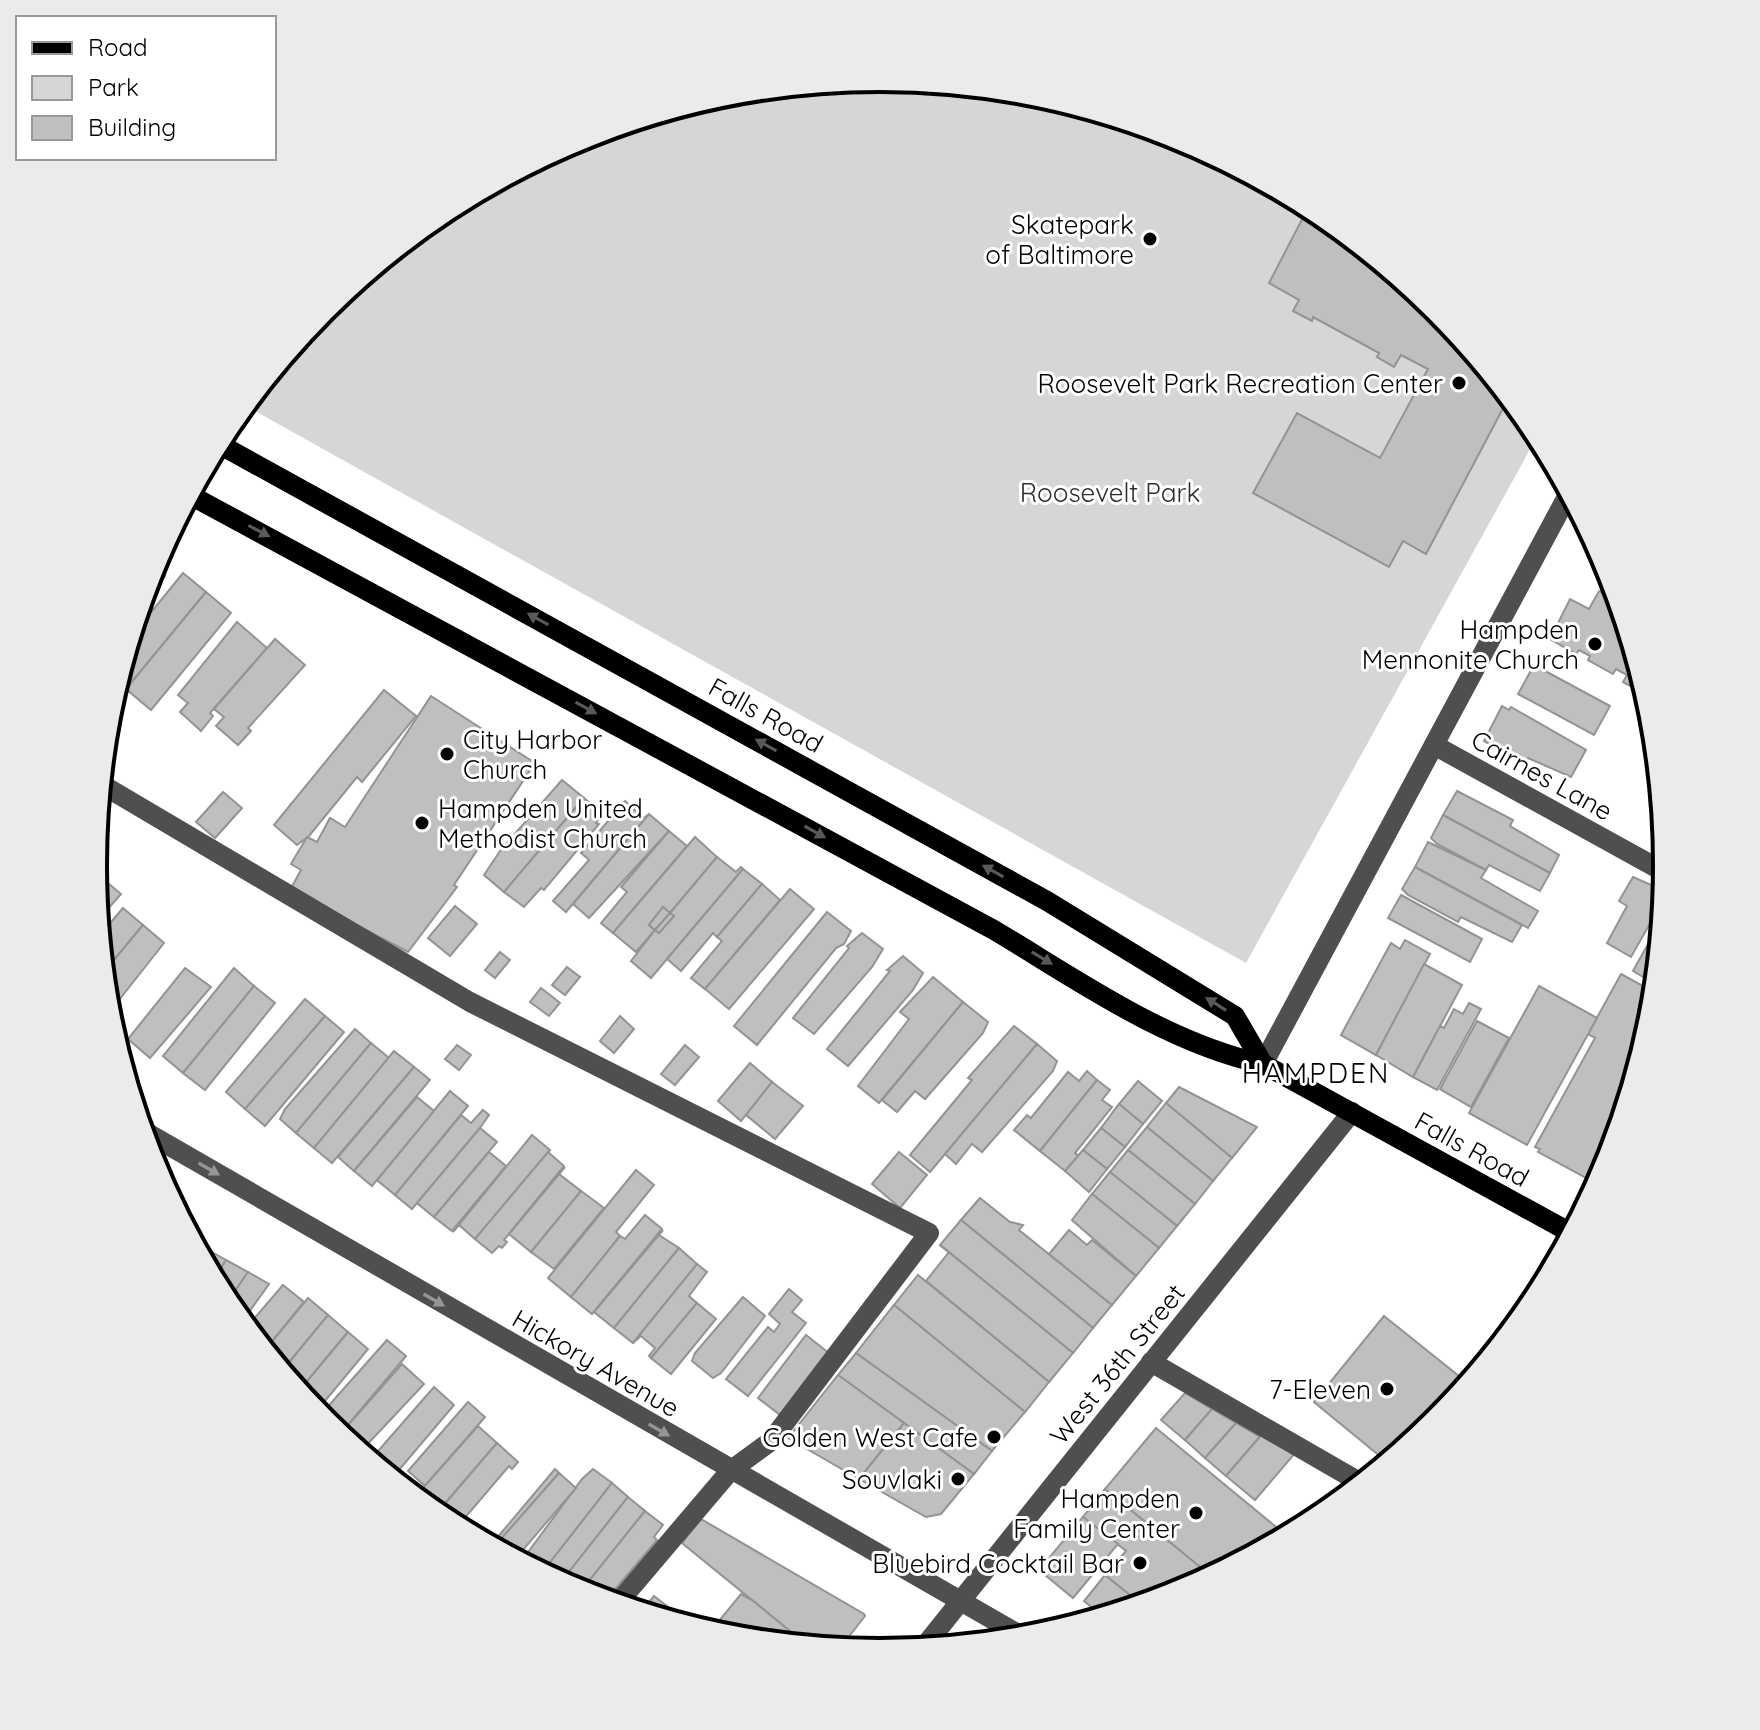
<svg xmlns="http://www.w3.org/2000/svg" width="1760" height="1730" font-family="Quicksand,sans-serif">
  <rect width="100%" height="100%" fill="#fff"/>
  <path fill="#d6d6d6" d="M880,78L1034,93L1182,138L1318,211L1437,309L1538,435L1246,963L244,405L324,308L443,210L579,138L727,93Z"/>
  <g fill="#bfbfbf" stroke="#939393" stroke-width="2">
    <path d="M1309,206L1437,309L1509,397L1426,554L1403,541L1389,567L1253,493L1297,413L1380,458L1428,369L1401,355L1394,367L1377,357L1379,353L1313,317L1312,321L1293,311L1299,300L1269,283Z"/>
    <path d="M152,566L165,576L139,609Z"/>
    <path d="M183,573L206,592L126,689L117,682L131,637Z"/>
    <path d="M1613,583L1647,695L1623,682L1627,675L1616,669L1613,674L1588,660L1590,656L1579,650L1576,654L1550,639L1570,599L1589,609L1599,591L1606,595Z"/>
    <path d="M206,592L231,613L151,710L126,689Z"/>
    <path d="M237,622L267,648L210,713L213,716L201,731L180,712L188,703L178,695Z"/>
    <path d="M275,639L305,665L248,728L251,731L238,745L216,726L224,717L214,709Z"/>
    <path d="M1534,665L1610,706L1594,735L1518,694Z"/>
    <path d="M384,690L416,716L362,782L357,777L309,836L297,845L274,825Z"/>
    <path d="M431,696L535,763L454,885L457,887L408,952L290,890L301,870L291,864L307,837L317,842L330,818L345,827Z"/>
    <path d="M1502,706L1509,710L1511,707L1586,750L1571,777L1528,758L1525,763L1484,741Z"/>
    <path d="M107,724L118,733L104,749Z"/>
    <path d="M562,780L584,798L504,892L484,875L500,851Z"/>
    <path d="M1457,791L1513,820L1510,826L1559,855L1550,873L1443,815Z"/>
    <path d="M223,792L242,808L215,838L196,822Z"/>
    <path d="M584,798L603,814L596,823L599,824L544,890L541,888L524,907L504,892Z"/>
    <path d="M625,801L644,818L649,814L566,912L553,901L589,860L581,853Z"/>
    <path d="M649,814L669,831L589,918L573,904Z"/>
    <path d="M1443,815L1550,873L1540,891L1489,865L1486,870L1437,844L1431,838Z"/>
    <path d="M669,831L687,846L613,933L601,923L627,892L621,887Z"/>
    <path d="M695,837L717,857L670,913L663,907L649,925L655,930L636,952L613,933Z"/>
    <path d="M1428,842L1486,870L1481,878L1538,911L1528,928L1415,867Z"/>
    <path d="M717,857L736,872L741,867L743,869L651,978L631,961L655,930L659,933L674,916L670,913Z"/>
    <path d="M1415,867L1522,925L1512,942L1461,917L1458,922L1408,895L1402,889Z"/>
    <path d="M743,869L762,884L717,937L713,933L681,971L667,959Z"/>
    <path d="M1633,877L1665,891L1664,899L1631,957L1607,943L1627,906L1619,901Z"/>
    <path d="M102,878L121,894L98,920L95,886Z"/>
    <path d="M762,884L780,900L705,989L691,978L722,941L717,937Z"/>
    <path d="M790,889L814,909L729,1009L705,989Z"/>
    <path d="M1401,895L1482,939L1470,962L1388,918Z"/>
    <path d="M455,906L477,924L450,956L428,938Z"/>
    <path d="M663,907L670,913L655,930L649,925Z"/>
    <path d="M123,908L143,925L104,972L100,935Z"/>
    <path d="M827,912L851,931L844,944L836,948L757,1045L734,1026Z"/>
    <path d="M670,913L674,916L659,933L655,930Z"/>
    <path d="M1662,919L1655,984L1633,971Z"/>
    <path d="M143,925L164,943L108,1014L104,972Z"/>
    <path d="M862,933L883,949L872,967L814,1034L793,1018L849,948L847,946Z"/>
    <path d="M1405,940L1430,954L1376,1055L1341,1035L1391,943L1400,949Z"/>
    <path d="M500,952L510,960L495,978L485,970Z"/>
    <path d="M903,956L923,973L913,990L848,1066L827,1049L890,971L887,970Z"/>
    <path d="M1424,964L1462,985L1413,1077L1376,1055Z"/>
    <path d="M567,967L580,977L565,995L552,985Z"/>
    <path d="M185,968L211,987L150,1058L128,1039Z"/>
    <path d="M234,968L254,986L183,1073L163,1056Z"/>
    <path d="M1621,974L1654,992L1652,1019L1607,1167L1597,1184L1538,1152L1540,1149L1535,1147L1595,1038L1588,1034Z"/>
    <path d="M933,977L963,1002L879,1103L858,1086L909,1019L900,1012Z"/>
    <path d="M254,986L275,1003L205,1090L183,1073Z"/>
    <path d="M1539,986L1597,1018L1527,1145L1469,1113Z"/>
    <path d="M541,988L560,1003L549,1016L530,1002Z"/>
    <path d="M305,999L325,1016L245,1109L226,1092Z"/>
    <path d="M963,1002L988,1022L983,1033L925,1099L915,1091L897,1112L882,1100Z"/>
    <path d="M1469,1003L1481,1009L1437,1090L1413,1077L1440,1026L1444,1028L1454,1009L1463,1014Z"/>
    <path d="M325,1016L344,1032L265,1126L245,1109Z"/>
    <path d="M620,1016L634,1029L614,1053L600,1041Z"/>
    <path d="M1477,1021L1509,1038L1471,1107L1440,1089Z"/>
    <path d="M1014,1026L1037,1044L930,1172L910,1155L972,1080L968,1078Z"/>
    <path d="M355,1029L371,1043L296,1133L280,1119L285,1109Z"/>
    <path d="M371,1043L389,1058L314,1148L296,1133Z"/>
    <path d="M1037,1044L1057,1061L1053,1071L982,1152L972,1144L956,1164L945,1154Z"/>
    <path d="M457,1045L471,1055L459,1070L445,1059Z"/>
    <path d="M685,1045L699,1057L675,1085L661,1074Z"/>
    <path d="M394,1051L414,1067L332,1163L314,1148Z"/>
    <path d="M750,1063L772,1082L741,1121L718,1101Z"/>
    <path d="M414,1067L430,1080L354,1171L338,1157Z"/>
    <path d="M1087,1071L1097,1080L1040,1151L1014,1130L1027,1115L1031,1118L1068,1072L1079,1081Z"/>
    <path d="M1097,1080L1110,1090L1102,1100L1112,1107L1075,1153L1079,1156L1065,1171L1040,1151Z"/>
    <path d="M1138,1081L1162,1101L1143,1124L1119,1104Z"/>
    <path d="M772,1082L803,1106L775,1139L746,1115Z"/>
    <path d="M1179,1087L1257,1127L1232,1158L1166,1103Z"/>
    <path d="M450,1091L468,1106L395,1195L377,1180Z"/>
    <path d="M417,1097L434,1111L372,1186L354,1171Z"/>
    <path d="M1166,1103L1232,1158L1213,1181L1147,1127Z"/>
    <path d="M1119,1104L1143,1124L1125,1147L1101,1128Z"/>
    <path d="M483,1110L489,1115L480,1128L412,1209L395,1195L461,1115L471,1123Z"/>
    <path d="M1147,1127L1213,1181L1195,1204L1128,1150Z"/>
    <path d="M480,1128L497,1142L434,1217L417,1203Z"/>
    <path d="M1101,1128L1125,1147L1107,1169L1083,1150Z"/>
    <path d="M532,1135L550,1150L475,1239L459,1225L453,1232Z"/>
    <path d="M1083,1150L1107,1169L1089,1192L1065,1171Z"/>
    <path d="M1128,1150L1195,1204L1177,1226L1110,1172Z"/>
    <path d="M489,1152L506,1166L452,1231L434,1217Z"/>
    <path d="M548,1152L564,1166L504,1240L507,1242L502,1248L499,1246L492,1253L475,1239Z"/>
    <path d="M899,1152L927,1175L900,1208L872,1184Z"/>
    <path d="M565,1167L559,1174L581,1191L531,1252L509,1234Z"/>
    <path d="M636,1170L654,1185L616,1232L620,1236L571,1297L548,1278Z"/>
    <path d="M1110,1172L1177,1226L1159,1248L1092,1194Z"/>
    <path d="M581,1191L604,1208L554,1269L531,1252Z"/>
    <path d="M1092,1194L1159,1248L1136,1276L1072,1220Z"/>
    <path d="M980,1198L1010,1222L1023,1225L1019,1230L1112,1305L1093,1328L961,1220Z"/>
    <path d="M645,1215L662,1229L592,1314L571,1297L620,1236L625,1239Z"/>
    <path d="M961,1220L1093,1328L1073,1353L940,1245Z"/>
    <path d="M663,1230L659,1235L679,1248L614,1328L594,1312Z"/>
    <path d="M1069,1230L1087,1245L1092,1240L1136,1276L1112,1305L1049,1254Z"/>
    <path d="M940,1245L1073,1353L1049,1382L926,1281L949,1252Z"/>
    <path d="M205,1248L226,1260L214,1280L201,1256Z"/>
    <path d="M679,1248L697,1264L633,1343L614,1328Z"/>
    <path d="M226,1260L248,1272L227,1303L214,1280Z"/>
    <path d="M697,1264L707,1272L689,1296L697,1303L651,1358L649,1356L655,1348L641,1336L633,1343Z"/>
    <path d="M248,1272L269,1284L242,1322L227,1303Z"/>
    <path d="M918,1275L1049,1382L1025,1412L894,1305Z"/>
    <path d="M283,1285L304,1302L265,1350L246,1328Z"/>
    <path d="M789,1289L802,1300L792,1312L806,1323L748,1396L726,1379L768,1327L774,1332L780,1324L769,1314Z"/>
    <path d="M743,1297L765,1316L721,1373L713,1378L692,1361L695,1353Z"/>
    <path d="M308,1298L328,1315L282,1371L265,1350Z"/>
    <path d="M697,1303L716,1319L671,1374L651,1358Z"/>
    <path d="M894,1305L1025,1412L992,1451L856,1353Z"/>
    <path d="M328,1315L348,1332L299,1391L282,1371Z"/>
    <path d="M1384,1316L1460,1377L1400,1451L1387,1462L1314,1402Z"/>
    <path d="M348,1332L368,1349L316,1412L299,1391Z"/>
    <path d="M806,1335L830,1354L780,1415L758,1398Z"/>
    <path d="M387,1340L406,1356L342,1432L323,1412Z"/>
    <path d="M856,1353L992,1451L974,1474L838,1375Z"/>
    <path d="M402,1364L424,1384L362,1450L342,1432Z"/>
    <path d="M838,1375L904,1423L859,1479L788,1438Z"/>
    <path d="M434,1387L454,1405L393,1477L372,1458Z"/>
    <path d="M1185,1393L1212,1409L1185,1440L1161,1420Z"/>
    <path d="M468,1402L485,1417L425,1486L408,1471Z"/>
    <path d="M1212,1409L1236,1423L1205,1458L1185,1440Z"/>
    <path d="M904,1423L974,1474L941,1514L926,1517L859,1479Z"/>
    <path d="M1236,1423L1259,1436L1263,1433L1226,1476L1205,1458Z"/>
    <path d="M478,1426L497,1443L436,1514L415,1497Z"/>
    <path d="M1156,1428L1287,1536L1211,1576L1105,1489Z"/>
    <path d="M1263,1433L1296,1452L1255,1500L1226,1476Z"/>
    <path d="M497,1443L518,1462L512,1469L509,1466L457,1527L442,1519L436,1514Z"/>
    <path d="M555,1469L559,1473L494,1547L491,1545Z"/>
    <path d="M593,1469L612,1483L548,1565L537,1570L523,1559L582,1479Z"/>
    <path d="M559,1473L576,1488L516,1558L494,1547Z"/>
    <path d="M612,1483L628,1497L561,1582L562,1576L548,1565Z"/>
    <path d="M1105,1489L1211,1576L1181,1592L1141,1604L1105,1575L1126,1551L1083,1517Z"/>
    <path d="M628,1497L645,1511L580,1592L561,1582Z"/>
    <path d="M645,1511L663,1525L654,1537L657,1540L652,1546L606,1600L580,1592Z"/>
    <path d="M1083,1517L1118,1544L1073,1598L1039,1570Z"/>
    <path d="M701,1519L864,1614L865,1616L840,1648L807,1645L682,1543Z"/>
    <path d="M1105,1575L1141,1604L1102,1616L1084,1601Z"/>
    <path d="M741,1594L752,1600L807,1645L710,1632Z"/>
    <path d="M654,1596L694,1627L642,1611Z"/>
  </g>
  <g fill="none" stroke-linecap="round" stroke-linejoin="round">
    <g stroke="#4f4f4f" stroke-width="20">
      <path d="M1434,745L1666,873"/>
      <path d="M101,784L470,1002L929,1233L771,1441L730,1471L617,1604"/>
      <path d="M1263,1064L1569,493"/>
      <path d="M142,1130L1025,1638"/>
      <path d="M1151,1362L1361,1483"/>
      <path d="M923,1648L1352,1112"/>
    </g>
    <g stroke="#000" stroke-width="20">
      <path d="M217,443L1047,901L1235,1016L1263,1064"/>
      <path d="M190,495L994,930C1078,980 1166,1043 1263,1064L1571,1233"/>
    </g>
  </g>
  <defs><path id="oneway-solid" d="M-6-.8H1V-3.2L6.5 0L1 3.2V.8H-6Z" transform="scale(2)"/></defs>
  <g fill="#595959">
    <use href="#oneway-solid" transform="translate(259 531) rotate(28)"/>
    <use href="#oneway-solid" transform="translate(538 619) rotate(-151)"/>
    <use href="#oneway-solid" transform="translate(586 708) rotate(29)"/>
    <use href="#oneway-solid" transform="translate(766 745) rotate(-151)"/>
    <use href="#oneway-solid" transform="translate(815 832) rotate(29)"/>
    <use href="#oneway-solid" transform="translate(993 871) rotate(-151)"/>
    <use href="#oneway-solid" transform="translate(1042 958) rotate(31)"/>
    <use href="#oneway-solid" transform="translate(1216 1004) rotate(-148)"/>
  </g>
  <g fill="#959595">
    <use href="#oneway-solid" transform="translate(209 1169) rotate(30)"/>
    <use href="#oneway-solid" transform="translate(434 1300) rotate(30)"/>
    <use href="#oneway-solid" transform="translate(659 1430) rotate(30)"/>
  </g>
  <g fill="#000" stroke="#fff" stroke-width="3">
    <circle cx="1150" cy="239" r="8"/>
    <circle cx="1459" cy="383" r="8"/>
    <circle cx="1595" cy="644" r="8"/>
    <circle cx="447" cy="754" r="8"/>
    <circle cx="422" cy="823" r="8"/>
    <circle cx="1387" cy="1389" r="8"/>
    <circle cx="994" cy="1437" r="8"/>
    <circle cx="958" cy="1479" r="8"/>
    <circle cx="1196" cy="1513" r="8"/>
    <circle cx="1140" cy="1563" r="8"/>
  </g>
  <g text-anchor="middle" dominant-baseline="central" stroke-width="6" stroke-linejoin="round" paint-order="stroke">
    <g font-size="26" fill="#000" stroke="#fff" text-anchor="end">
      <text x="1134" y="224">Skatepark<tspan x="1134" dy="30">of Baltimore</tspan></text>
      <text x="1443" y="383">Roosevelt Park Recreation Center</text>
      <text x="1579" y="629">Hampden<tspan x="1579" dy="30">Mennonite Church</tspan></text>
      <text x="463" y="739" text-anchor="start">City Harbor<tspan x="463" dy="30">Church</tspan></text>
      <text x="438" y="808" text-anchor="start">Hampden United<tspan x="438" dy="30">Methodist Church</tspan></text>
      <text x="1371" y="1389">7-Eleven</text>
      <text x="978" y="1437">Golden West Cafe</text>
      <text x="942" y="1479">Souvlaki</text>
      <text x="1180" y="1498">Hampden<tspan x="1180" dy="30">Family Center</tspan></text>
      <text x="1124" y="1563">Bluebird Cocktail Bar</text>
    </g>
    <g font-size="26" fill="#2d2d2d" stroke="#fff">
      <text x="1110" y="492">Roosevelt Park</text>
    </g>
    <g font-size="26" fill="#000" stroke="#fff">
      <text transform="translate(766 715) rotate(29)">Falls Road</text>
      <text transform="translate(1542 775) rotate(29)">Cairnes Lane</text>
      <text transform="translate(1472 1149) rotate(29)">Falls Road</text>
      <text transform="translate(596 1363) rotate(30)">Hickory Avenue</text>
      <text transform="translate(1117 1364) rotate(-51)">West 36th Street</text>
    </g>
    <g font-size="28" letter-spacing="2" fill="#000" stroke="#fff">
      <text x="1316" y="1072">HAMPDEN</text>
    </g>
  </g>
  <path d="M0 0H1760V1730H0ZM107 865a773 773 0 1 1 1546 0a773 773 0 1 1-1546 0Z" fill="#ebebeb" fill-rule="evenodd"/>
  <path fill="none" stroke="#000" stroke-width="4" d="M107 865a773 773 0 1 1 1546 0a773 773 0 1 1-1546 0Z"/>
  <rect x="16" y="16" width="260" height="144" fill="#ffffff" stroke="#999999" stroke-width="2"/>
  <rect x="32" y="42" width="40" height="12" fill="#000000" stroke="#999999" stroke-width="2"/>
  <text x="88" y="56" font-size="24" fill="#000000">Road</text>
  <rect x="32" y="76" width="40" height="24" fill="#d6d6d6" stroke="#999999" stroke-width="2"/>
  <text x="88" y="96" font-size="24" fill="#000000">Park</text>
  <rect x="32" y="116" width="40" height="24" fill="#bfbfbf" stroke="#999999" stroke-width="2"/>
  <text x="88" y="136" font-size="24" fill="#000000">Building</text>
</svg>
